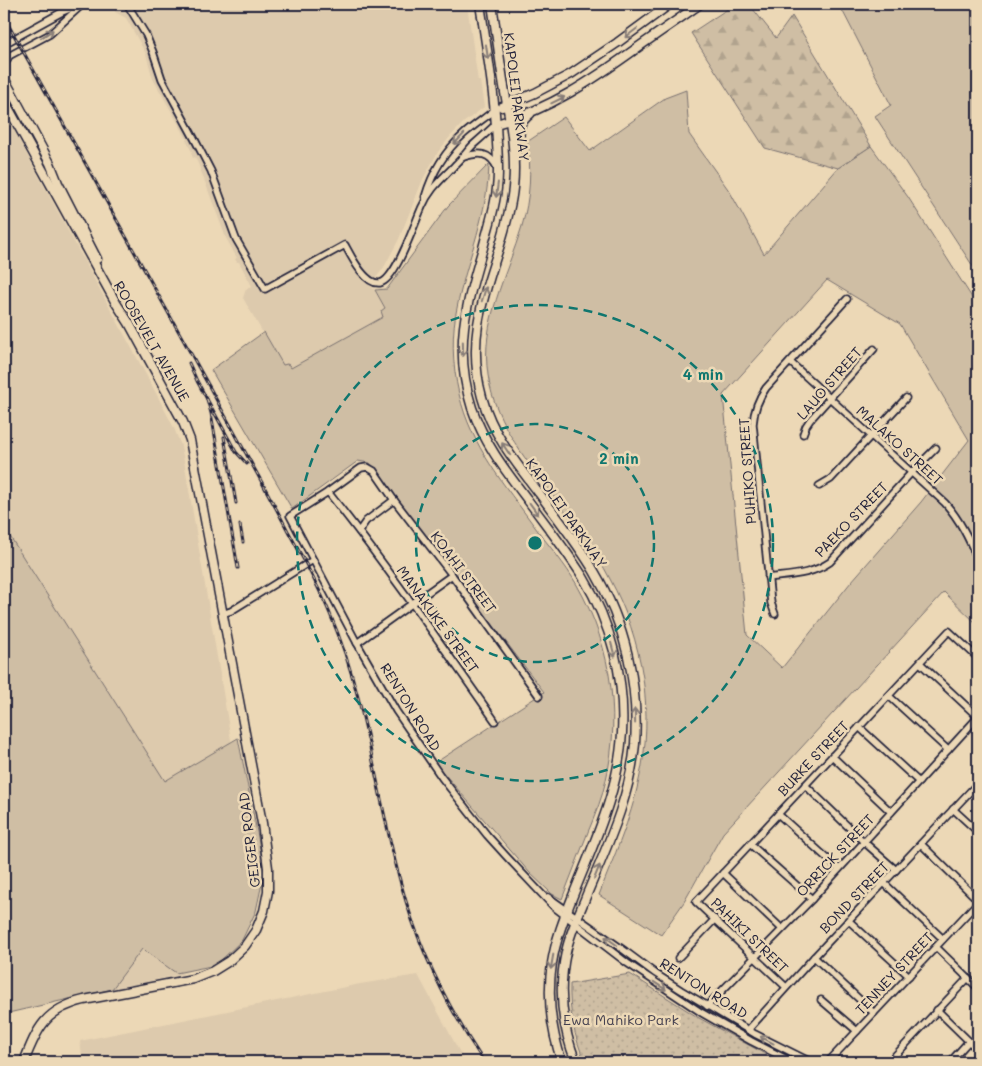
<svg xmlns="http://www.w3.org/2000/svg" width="982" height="1066" font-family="Mali,sans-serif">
  <defs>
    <pattern id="forest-firs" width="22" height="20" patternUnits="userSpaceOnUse" patternTransform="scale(1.25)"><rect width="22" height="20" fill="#cfbea4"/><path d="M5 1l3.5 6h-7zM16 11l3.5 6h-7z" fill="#b1a38e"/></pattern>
    <pattern id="park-dots" width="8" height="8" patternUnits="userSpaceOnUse" patternTransform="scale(1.25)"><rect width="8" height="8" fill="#cfbea4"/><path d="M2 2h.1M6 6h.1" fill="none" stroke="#b1a38e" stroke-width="1.8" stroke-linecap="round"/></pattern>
  </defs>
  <rect width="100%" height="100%" fill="#ecd8b6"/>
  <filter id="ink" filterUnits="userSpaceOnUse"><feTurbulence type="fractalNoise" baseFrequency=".02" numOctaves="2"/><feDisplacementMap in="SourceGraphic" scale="10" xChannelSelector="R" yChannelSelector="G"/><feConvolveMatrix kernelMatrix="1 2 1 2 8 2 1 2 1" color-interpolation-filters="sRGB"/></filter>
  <g filter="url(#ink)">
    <g fill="#ddcaad">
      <path d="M114,4H467L478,81H480L484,107L463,123L449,138L438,152L423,179L399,239L383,269L370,285L375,290L385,309L382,311L381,313L384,317L291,369L283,366L264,332L263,333L243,298L246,289L252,286L239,262H237L235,259L237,258L226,238L199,166L195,157L193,158L191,153L192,152L186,140L187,139L153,79L146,54L126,18L115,12Z"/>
      <path d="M4,112L157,395L174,428L181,446L185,466L254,877L202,966L179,975L4,1012Z"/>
      <path d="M418,975L465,1062H83L80,1041L360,984Z"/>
    </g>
    <g fill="#cfbea4" stroke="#787070" fill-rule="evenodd">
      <path d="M839,4H978V274L875,116L891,105Z"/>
      <path d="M686,90L689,134L730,192L764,254L838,168L871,146L908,197L978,307V625L944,592L723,833L684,902L661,935L599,895C613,858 631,819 639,780C655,713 643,640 610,579C596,551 576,527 558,502C529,463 495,425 488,375C480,323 507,275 522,226C530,199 532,169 527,142L564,117L590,151L665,98ZM827,280L900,324L969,440L921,502L851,582L782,668L747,635L723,395Z"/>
      <path d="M489,164C488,213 468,257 458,303C451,333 452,364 459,394C471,446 504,484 535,527C549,546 565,564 577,585C613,648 623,725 602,795C598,808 593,820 588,832C579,854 571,877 562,899L552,894L529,872L435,763L544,692L370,463L358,461L292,509L211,370L264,332L283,365L287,364L289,365L291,368L383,317L381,311L385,308L375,290L387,289L448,206Z"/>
      <path d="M4,527L165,781L238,738L258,837L264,874L256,911L242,940L216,965L176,973L142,949L112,989L4,1014Z"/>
    </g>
    <path fill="url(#forest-firs)" stroke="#787070" d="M735,4H749L776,38L792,16L871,146L838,168L765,148L691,33Z"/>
    <path fill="url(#park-dots)" stroke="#787070" d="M630,974L699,1018L780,1062H585C574,1037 569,1011 570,984Z"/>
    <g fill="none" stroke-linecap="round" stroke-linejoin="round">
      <g stroke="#22223b" stroke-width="9">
        <g id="minor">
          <path d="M127,4L146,35L153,52L162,79L194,138L211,171L236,239L265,289L345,245C351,256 365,285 380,283C396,280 415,222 422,207C430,188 442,179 455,165C462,159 467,151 473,145C481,138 489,131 496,124"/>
          <path d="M4,44L62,12L79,5"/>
          <path d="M5,58L50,34L83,4"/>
          <path d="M464,157C479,152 490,152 497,168"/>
          <path d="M425,197C432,173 445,151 464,134C474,125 485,118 496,109"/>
          <path d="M790,362L945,503C960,520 969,539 978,560"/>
          <path d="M803,434L806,426L810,420L874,349"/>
          <path d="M819,486L831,479L906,398"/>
          <path d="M328,492C387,566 441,644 495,721"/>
          <path d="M359,531L366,521L394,500"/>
          <path d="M768,578C790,575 811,575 830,562L911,473L936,448"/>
          <path d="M222,614L231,611L313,560"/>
          <path d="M775,614L771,603L753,424C754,410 758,399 766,388L847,299"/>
          <path d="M357,643L452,575"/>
          <path d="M539,696L452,575L394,500L374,471L367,467L361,468L328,492L290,516L357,643L396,711L442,778L487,835L506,856L554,907L627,963L702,1013L751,1041L792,1062"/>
          <path d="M889,696L948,750"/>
          <path d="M859,727L919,782"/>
          <path d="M832,756L891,812"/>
          <path d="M805,785L864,842L896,870"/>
          <path d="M953,809L978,832"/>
          <path d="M778,814L839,869"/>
          <path d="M750,844L812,899"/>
          <path d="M921,844L978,900"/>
          <path d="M723,873L782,929"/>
          <path d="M884,883L943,939"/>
          <path d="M548,897L625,951L656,974L681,990L755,1034L811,1062"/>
          <path d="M848,920L909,976"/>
          <path d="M936,947L978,988"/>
          <path d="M814,957L874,1013"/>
          <path d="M678,958L715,919"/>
          <path d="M786,987L696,902L949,631L978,658"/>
          <path d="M821,1000L857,1031"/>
          <path d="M707,1006L812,899L978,717L920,663"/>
          <path d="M937,1010L978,1050"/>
          <path d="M748,1030L814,957L978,783"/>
          <path d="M4,1061L10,1062"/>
          <path d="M828,1062L978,902"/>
          <path d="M889,1062L968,978"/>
          <path d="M950,1062L969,1041"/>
        </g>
      </g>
      <g stroke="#22223b" stroke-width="11">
        <g id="major">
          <path d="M480,4C487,50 495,96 497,143C498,158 499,173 497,188C495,209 488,228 483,248C466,305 453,349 472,408C484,443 505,470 527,499C546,525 566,550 583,577C611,623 625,678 622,733C619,790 595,840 574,893C565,916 556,938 552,963C547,996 551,1030 562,1062"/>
          <path d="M492,4C497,37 501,71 507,104C512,132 516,160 513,188C511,209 505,228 499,248C482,300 467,342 482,397C492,434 516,463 539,493C558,519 578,544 594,571C625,623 639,684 635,744C630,799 606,848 585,899C578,916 570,933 566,952C558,989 562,1027 576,1062"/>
          <path d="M4,63L7,58"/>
          <path d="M4,78L50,163L58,183L97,259"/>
          <path d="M4,100L116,303L129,323L183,422L190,440L262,823L268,868V891L264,911L256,930L245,946L229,961L213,971L193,979L84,1000C46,1009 37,1028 24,1062"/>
          <path d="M502,107L535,93L571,74L617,43L670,4"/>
          <path d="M496,124C549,110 594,79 637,48C658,33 679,19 700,4"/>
          <path d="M515,158C516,154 518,150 519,145C521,129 516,126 530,114"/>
        </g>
      </g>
      <use href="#minor" stroke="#ecd8b6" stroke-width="5.5"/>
      <use href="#major" stroke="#ecd8b6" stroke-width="8"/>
      <g stroke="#22223b" stroke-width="3">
        <g id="rail">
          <path d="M4,17C73,140 141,264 210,388C236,436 263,483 288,531C303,558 318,585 330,614C367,700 376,794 401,884C418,947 448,1008 484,1062"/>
          <path d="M189,363L197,381L236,452L247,464"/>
          <path d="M207,399L211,413L238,568"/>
          <path d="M224,437L236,503"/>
          <path d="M240,525L243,542"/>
        </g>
      </g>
      <use href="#rail" stroke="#ecd8b6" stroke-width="1" stroke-dasharray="4" stroke-linecap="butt"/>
    </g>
    <defs><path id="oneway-shaft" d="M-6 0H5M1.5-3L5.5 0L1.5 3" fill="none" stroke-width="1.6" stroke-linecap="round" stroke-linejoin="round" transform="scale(1.25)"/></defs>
    <g stroke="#877d78">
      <use href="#oneway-shaft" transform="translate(631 33) rotate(143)"/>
      <use href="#oneway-shaft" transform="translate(47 34) rotate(-34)"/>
      <use href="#oneway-shaft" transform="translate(487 52) rotate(82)"/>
      <use href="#oneway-shaft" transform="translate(558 100) rotate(-26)"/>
      <use href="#oneway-shaft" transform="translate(459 139) rotate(134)"/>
      <use href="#oneway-shaft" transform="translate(497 190) rotate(97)"/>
      <use href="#oneway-shaft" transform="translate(484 294) rotate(-73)"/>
      <use href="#oneway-shaft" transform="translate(463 349) rotate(89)"/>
      <use href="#oneway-shaft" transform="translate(506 449) rotate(-124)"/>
      <use href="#oneway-shaft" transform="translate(534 509) rotate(54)"/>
      <use href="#oneway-shaft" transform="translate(613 650) rotate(75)"/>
      <use href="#oneway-shaft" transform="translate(635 716) rotate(-91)"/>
      <use href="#oneway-shaft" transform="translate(597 872) rotate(-68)"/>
      <use href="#oneway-shaft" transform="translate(611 941) rotate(-145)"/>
      <use href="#oneway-shaft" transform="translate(552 962) rotate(100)"/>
      <use href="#oneway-shaft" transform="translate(660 986) rotate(33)"/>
      <use href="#oneway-shaft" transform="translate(767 1040) rotate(-152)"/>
    </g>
  </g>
  <g fill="none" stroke="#0f766e" stroke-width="2.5" stroke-dasharray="9 6">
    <circle cx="535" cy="543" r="119"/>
    <circle cx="535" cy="543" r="238"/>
  </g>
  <g text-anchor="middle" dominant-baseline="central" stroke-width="5" stroke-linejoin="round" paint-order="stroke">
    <g font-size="14" fill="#22223b" stroke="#ecd8b6">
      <text transform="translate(517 97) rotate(83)">KAPOLEI PARKWAY</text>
      <text transform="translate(152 341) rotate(60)">ROOSEVELT AVENUE</text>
      <text transform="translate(829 383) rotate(-49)">LAUO STREET</text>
      <text transform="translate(900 445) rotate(42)">MALAKO STREET</text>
      <text transform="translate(747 471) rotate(-94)">PUHIKO STREET</text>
      <text transform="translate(567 513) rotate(55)">KAPOLEI PARKWAY</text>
      <text transform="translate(851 519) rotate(-46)">PAEKO STREET</text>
      <text transform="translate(464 572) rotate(53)">KOAHI STREET</text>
      <text transform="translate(438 619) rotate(54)">MANAKUKE STREET</text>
      <text transform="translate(411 707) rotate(58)">RENTON ROAD</text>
      <text transform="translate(813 758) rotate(-47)">BURKE STREET</text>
      <text transform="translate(249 840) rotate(-97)">GEIGER ROAD</text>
      <text transform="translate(835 855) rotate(-47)">ORRICK STREET</text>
      <text transform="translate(854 897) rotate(-46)">BOND STREET</text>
      <text transform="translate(750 935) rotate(44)">PAHIKI STREET</text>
      <text transform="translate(894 973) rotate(-47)">TENNEY STREET</text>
      <text transform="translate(704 988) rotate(32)">RENTON ROAD</text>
    </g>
    <g font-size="14" fill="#454150" stroke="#ecd8b6">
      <text x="621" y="1019">Ewa Mahiko Park</text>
    </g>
  </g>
  <circle cx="535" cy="543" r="8" fill="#0f766e" stroke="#ecd8b6" stroke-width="2.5"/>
  <g font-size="15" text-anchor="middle" font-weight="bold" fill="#0f766e" stroke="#ecd8b6" stroke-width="5" stroke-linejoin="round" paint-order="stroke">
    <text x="703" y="380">4 min</text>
    <text x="619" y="464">2 min</text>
  </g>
  <rect width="982" height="1066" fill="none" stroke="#ecd8b6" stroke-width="20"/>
  <rect x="10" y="10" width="962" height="1046" fill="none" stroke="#22223b" stroke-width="2" filter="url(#ink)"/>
</svg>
